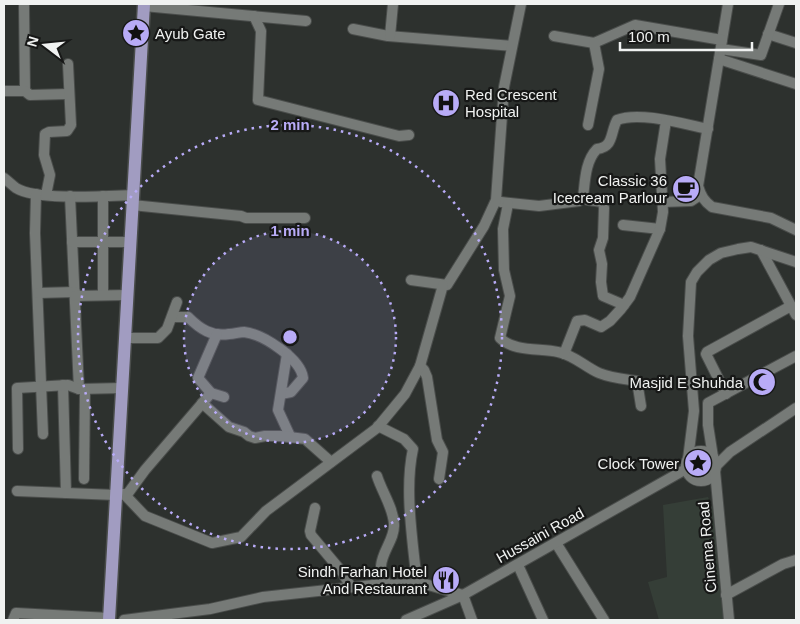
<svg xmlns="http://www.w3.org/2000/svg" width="800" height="624" font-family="Arial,sans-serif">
  <rect width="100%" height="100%" fill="#2d312e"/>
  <path fill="#353e37" d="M708,497L717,519L724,620H659L648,582L667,577L663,505Z"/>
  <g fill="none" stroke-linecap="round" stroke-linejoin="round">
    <g stroke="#4a4d4b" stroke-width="12">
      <g id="minor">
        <path d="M24,4L25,91"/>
        <path d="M728,4L698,186C701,196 704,201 712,207L771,218L796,230"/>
        <path d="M144,6L306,21"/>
        <path d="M254,16L261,31L258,100L399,136L409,135"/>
        <path d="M353,29L388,36L512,46"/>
        <path d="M768,34L796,43"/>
        <path d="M390,36L393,4"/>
        <path d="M554,36L594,43L635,25L722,40"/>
        <path d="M721,49L761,55L779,4"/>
        <path d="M719,59L796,84"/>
        <path d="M4,91H25L30,95L68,94"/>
        <path d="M588,125L599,69L594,43"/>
        <path d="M4,178C8,181 12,185 16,188C37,201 106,196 133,195"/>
        <path d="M36,194L35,233L43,434"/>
        <path d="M46,195L50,175L44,155L45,134L49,132L67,131L71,125L68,64"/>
        <path d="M70,196L79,389"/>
        <path d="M501,202L539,206L579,201L583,198"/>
        <path d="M662,202L691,201L700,195"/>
        <path d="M508,204L503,229L504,270L510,296L500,338C514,352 540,348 558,352C574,355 585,367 599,373C611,378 624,379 637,381L641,406"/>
        <path d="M132,205L241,216L246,218H305"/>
        <path d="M623,225L660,229"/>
        <path d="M72,242H130"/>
        <path d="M761,250L796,315"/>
        <path d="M411,280L447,285L484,226L496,200L504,87L521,4"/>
        <path d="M38,293L75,292"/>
        <path d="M103,295V196"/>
        <path d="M75,296L127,295"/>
        <path d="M624,305L603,296L601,282L602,264L599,250L603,238L604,208L603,202L588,200L583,198C585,182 585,161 597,149C614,147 610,133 617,120C639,111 684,124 708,129"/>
        <path d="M172,317H188C200,329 212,337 229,334C234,334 240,332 244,332C263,334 301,359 303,378L291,392L281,394"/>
        <path d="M125,338H158L167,329L177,302"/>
        <path d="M287,354L278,410L290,436"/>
        <path d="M564,354L577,321L585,320L601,327L610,321L621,309L630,297L660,229L663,212L660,159L666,121"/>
        <path d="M420,366L424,370L427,377L437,440L443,452L439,479"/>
        <path d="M63,385L66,493"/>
        <path d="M211,393L198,378L217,334"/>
        <path d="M726,394L706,354L707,352L791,306"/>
        <path d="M202,403L229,427L244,432L249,436L255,438L265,436H281L305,439L331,462"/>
        <path d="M378,426L404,439L413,449C404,490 413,542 417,584"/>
        <path d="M18,449L17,388L68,385L79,389L122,388"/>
        <circle cx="701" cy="466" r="15"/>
        <path d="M713,457L708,425V403L796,356"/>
        <path d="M688,459L694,411L688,336L691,282L697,272L709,260L721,253L738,249L751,247L796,262"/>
        <path d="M716,466L730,452L796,408"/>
        <path d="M715,471L729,620"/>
        <path d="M377,476C382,492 393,507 394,524C395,539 382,551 381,566C380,572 384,579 387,585"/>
        <path d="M84,479L85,389"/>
        <path d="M17,491L116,495L124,494L145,516L212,543L241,537L266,511L377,428L405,394L420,366L443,285"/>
        <path d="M126,496L145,470L211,393L224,397"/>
        <path d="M315,508L310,531L311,535L342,572L351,587"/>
        <path d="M556,543L604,620"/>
        <path d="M518,565L543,620"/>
        <path d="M726,595L783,564L796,560"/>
        <path d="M13,620L16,613L109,618"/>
        <path d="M124,620L210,609L263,597L373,585L425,584L463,595L472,620"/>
        <path d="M406,620L463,595L686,469"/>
      </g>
    </g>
    <g stroke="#4a4d4b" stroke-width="15">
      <path id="major" d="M109,620L144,4"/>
    </g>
    <use href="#minor" stroke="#767a77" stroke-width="10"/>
    <use href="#major" stroke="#a19cc1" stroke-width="12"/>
  </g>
  <circle cx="290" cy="337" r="106" fill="#b8abf7" fill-opacity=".12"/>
  <g fill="none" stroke="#b8abf7" stroke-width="2.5" stroke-dasharray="2.5 5">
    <circle cx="290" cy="337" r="106"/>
    <circle cx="290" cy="337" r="212"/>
  </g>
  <defs>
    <g id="sight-disc" transform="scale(1.4375)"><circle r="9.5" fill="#b8abf7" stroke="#171817"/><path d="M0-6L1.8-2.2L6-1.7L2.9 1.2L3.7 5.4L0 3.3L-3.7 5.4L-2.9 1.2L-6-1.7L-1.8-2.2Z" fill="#111"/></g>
    <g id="hospital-disc" transform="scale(1.4375)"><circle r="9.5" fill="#b8abf7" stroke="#171817"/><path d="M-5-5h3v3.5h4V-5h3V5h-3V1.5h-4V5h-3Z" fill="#111"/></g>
    <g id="cafe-disc" transform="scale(1.4375)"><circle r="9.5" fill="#b8abf7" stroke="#171817"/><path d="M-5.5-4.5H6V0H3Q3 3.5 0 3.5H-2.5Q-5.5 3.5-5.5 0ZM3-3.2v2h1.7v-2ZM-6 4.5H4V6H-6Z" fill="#111"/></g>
    <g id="mosque-disc" transform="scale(1.4375)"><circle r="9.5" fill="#b8abf7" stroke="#171817"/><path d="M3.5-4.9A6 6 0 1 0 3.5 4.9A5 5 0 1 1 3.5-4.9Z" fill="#111"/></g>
    <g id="restaurant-disc" transform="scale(1.4375)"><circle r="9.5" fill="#b8abf7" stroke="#171817"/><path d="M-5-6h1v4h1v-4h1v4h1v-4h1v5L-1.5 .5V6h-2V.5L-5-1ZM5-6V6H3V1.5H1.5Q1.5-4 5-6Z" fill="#111"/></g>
  </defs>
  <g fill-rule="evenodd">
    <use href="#sight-disc" x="136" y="33"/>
    <use href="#hospital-disc" x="446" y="103"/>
    <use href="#cafe-disc" x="686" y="189"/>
    <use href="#mosque-disc" x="762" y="382"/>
    <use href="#sight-disc" x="698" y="463"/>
    <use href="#restaurant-disc" x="446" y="580"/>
  </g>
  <g text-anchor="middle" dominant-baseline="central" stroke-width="4.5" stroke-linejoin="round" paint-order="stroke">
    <g font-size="15" fill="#f0f2f1" stroke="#171817" text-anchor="end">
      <text x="155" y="33" text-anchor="start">Ayub Gate</text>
      <text x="465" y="94" text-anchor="start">Red Crescent<tspan x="465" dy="17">Hospital</tspan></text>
      <text x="667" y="180">Classic 36<tspan x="667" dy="17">Icecream Parlour</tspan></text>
      <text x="743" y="382">Masjid E Shuhda</text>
      <text x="679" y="463">Clock Tower</text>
      <text x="427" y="571">Sindh Farhan Hotel<tspan x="427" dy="17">And Restaurant</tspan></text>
    </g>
    <g font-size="15" fill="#f0f2f1" stroke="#171817">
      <text transform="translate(540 535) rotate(-29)">Hussaini Road</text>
      <text transform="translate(707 547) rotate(-95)">Cinema Road</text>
    </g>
  </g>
  <circle cx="290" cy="337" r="8" fill="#b8abf7" stroke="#171817" stroke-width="2.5"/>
  <g font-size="15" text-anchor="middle" font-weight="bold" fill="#b8abf7" stroke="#171817" stroke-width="4.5" stroke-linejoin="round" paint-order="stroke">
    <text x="290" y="130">2 min</text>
    <text x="290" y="236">1 min</text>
  </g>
  <rect width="800" height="624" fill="none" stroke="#f0f2f1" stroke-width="10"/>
  <g transform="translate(45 45) rotate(286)" stroke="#171817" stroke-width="4" paint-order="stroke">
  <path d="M0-4L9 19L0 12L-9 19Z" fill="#f0f2f1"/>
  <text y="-8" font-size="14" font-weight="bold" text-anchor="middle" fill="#f0f2f1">N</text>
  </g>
  <path d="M620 42v8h132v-8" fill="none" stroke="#f0f2f1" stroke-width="2.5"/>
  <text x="628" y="42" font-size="15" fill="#f0f2f1" stroke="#171817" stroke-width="4" paint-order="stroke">100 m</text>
</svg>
